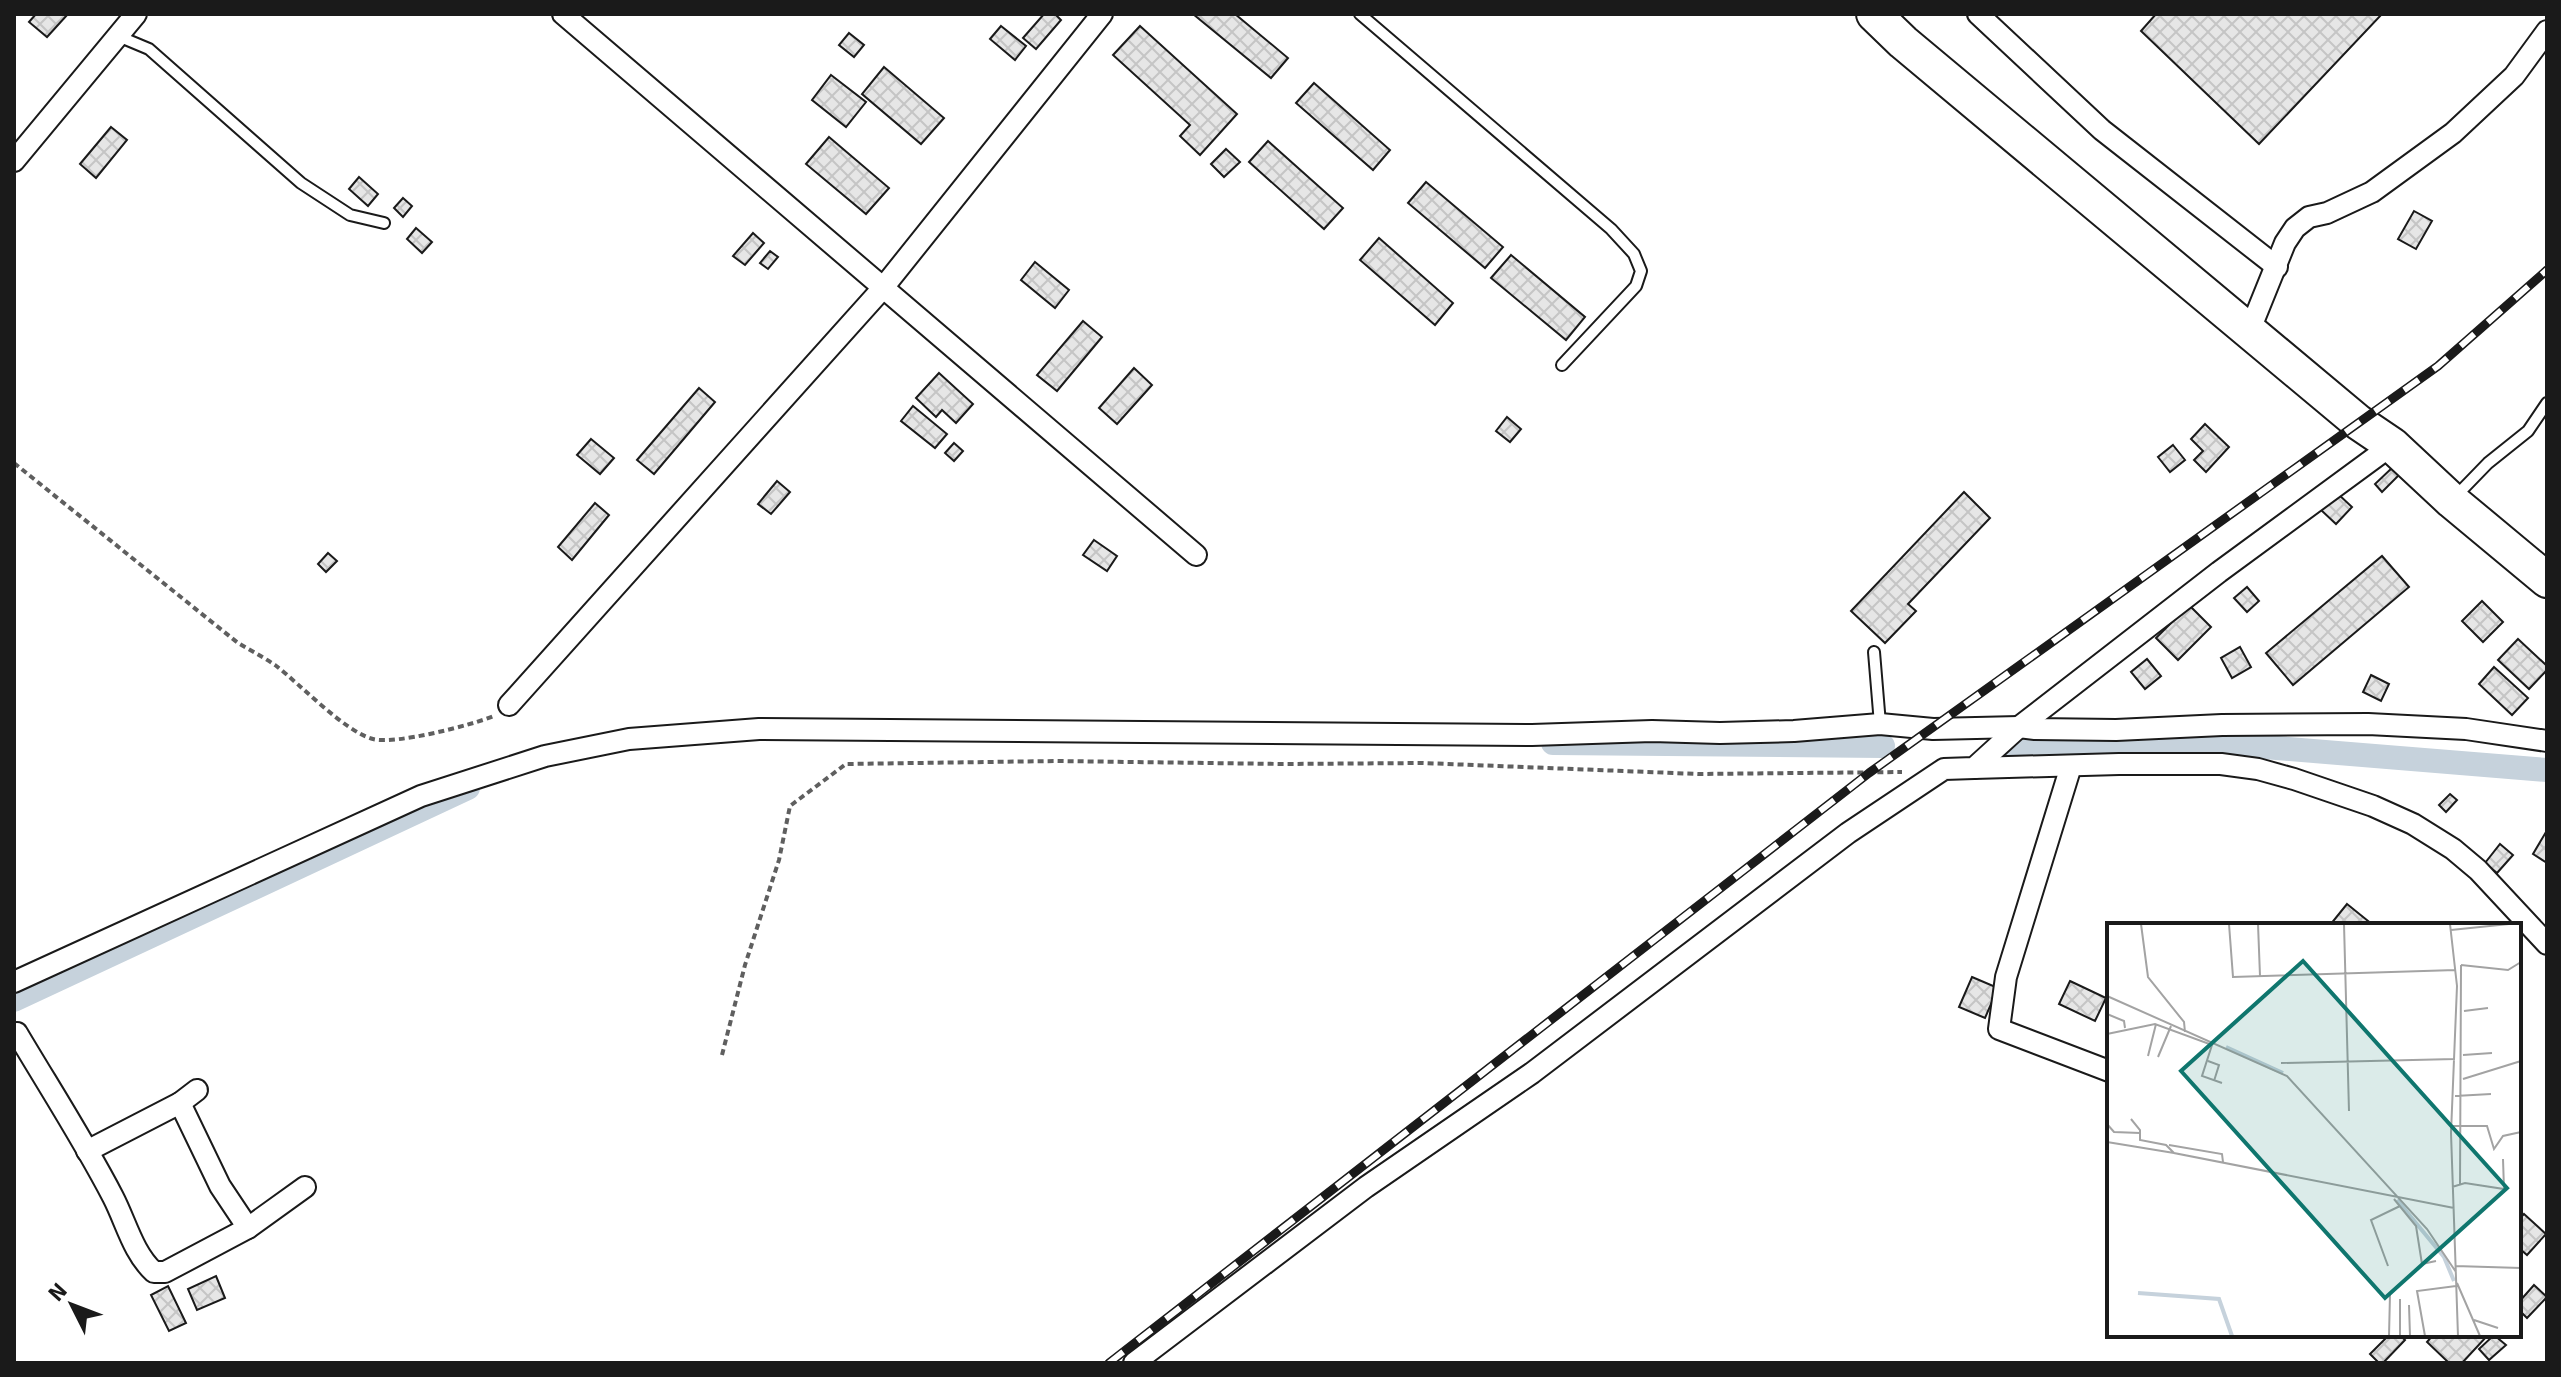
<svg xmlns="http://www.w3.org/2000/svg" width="2561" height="1377" font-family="Signika,sans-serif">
  <defs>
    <pattern id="building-cross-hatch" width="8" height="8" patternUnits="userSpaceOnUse" patternTransform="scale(2)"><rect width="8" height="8" fill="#e6e6e6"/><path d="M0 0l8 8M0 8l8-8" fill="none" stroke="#c5c5c5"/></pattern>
  </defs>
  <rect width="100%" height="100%" fill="#fff"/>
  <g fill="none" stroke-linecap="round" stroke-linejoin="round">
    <g stroke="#c6d2dc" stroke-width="24">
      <path d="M1553,743L1883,746"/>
      <path d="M2017,751L2240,745L2547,770"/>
      <path d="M14,1000L468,788"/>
    </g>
  </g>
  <g fill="url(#building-cross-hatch)" stroke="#1a1a1a" stroke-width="2">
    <path d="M36,14H68L47,37L29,22Z"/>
    <path d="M1044,14H1055L1061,20L1036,49L1023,38Z"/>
    <path d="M1193,14H1235L1288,58L1271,78Z"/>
    <path d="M2156,14H2382L2259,144L2141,31Z"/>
    <path d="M1001,26L1026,46L1015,60L990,39Z"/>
    <path d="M1140,26L1237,114L1200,155L1180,136L1190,125L1113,55Z"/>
    <path d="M849,33L864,45L854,57L839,45Z"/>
    <path d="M884,67L944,118L921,144L862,94Z"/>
    <path d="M831,75L866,102L846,127L812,100Z"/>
    <path d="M1314,83L1390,150L1373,170L1296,103Z"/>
    <path d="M111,127L127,140L96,178L80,164Z"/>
    <path d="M829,137L889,188L866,214L806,164Z"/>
    <path d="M1268,141L1343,208L1324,229L1249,162Z"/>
    <path d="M1226,149L1240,162L1224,177L1211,164Z"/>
    <path d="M359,177L378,194L368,206L349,189Z"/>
    <path d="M1426,182L1503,247L1485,268L1408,203Z"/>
    <path d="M403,198L412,206L403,217L394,208Z"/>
    <path d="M2414,211L2432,221L2416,249L2398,239Z"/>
    <path d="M416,228L432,242L422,253L407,239Z"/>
    <path d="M753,233L764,243L745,265L733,256Z"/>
    <path d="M1379,238L1453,303L1435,325L1360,260Z"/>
    <path d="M770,251L778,257L768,269L760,263Z"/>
    <path d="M1511,255L1585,317L1566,340L1491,278Z"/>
    <path d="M1035,262L1069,290L1055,308L1021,280Z"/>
    <path d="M1083,321L1102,337L1057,391L1037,375Z"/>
    <path d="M1134,368L1152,385L1117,424L1099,408Z"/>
    <path d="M939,373L973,404L956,423L942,410L936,417L916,398Z"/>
    <path d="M699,388L715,402L654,474L637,460Z"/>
    <path d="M913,406L947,434L935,448L901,421Z"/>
    <path d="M1507,417L1521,429L1510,442L1496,431Z"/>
    <path d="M2205,424L2229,447L2206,472L2194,460L2203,451L2191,439Z"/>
    <path d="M591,439L614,458L600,474L577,455Z"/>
    <path d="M954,443L963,451L954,461L945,453Z"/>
    <path d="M2173,445L2185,460L2170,472L2158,457Z"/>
    <path d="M2394,466L2400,474L2382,492L2375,484Z"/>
    <path d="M777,481L790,492L771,514L758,504Z"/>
    <path d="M1964,492L1990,518L1908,604L1916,611L1885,643L1851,611Z"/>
    <path d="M2337,493L2352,507L2336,524L2321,510Z"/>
    <path d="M595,503L609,515L572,560L558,547Z"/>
    <path d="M1094,540L1117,556L1107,571L1083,555Z"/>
    <path d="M328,553L337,561L326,572L318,564Z"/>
    <path d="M2382,556L2409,587L2293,685L2266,653Z"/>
    <path d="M2247,587L2259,601L2247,612L2234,598Z"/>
    <path d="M2482,601L2503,622L2483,642L2462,621Z"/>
    <path d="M2189,605L2211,627L2178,660L2156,638Z"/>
    <path d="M2518,639L2547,666V670L2529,689L2498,660Z"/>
    <path d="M2240,647L2251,667L2232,678L2221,658Z"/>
    <path d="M2147,659L2161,676L2145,689L2131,672Z"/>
    <path d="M2494,667L2528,698L2512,715L2479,684Z"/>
    <path d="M2371,675L2389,684L2381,701L2363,692Z"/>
    <path d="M2450,794L2457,800L2446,812L2439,805Z"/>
    <path d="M2546,832H2547V863L2533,854Z"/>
    <path d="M2500,844L2513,855L2497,873L2485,863Z"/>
    <path d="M2347,904L2373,925H2330Z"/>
    <path d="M1972,977L1998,988L1985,1018L1959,1007Z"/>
    <path d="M2070,981L2106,998L2095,1021L2059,1004Z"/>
    <path d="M2524,1214L2546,1234L2527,1255L2519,1248V1219Z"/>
    <path d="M216,1276L225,1298L197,1310L188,1289Z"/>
    <path d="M2534,1285L2547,1297L2527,1318L2519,1310V1302Z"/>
    <path d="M168,1286L186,1323L169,1331L151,1295Z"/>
    <path d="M2389,1335H2400L2405,1340L2383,1363H2379L2370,1354Z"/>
    <path d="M2433,1335H2488L2462,1363H2449L2427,1342Z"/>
    <path d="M2494,1335L2506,1345L2489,1360L2479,1349Z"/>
  </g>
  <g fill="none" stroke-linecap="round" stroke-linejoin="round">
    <g stroke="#1a1a1a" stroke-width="14">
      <g id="service">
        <path d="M1360,14L1611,229L1634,254L1641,271L1636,286L1562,365"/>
        <path d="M118,36L149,49L301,183L350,215L384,223"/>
        <path d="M2456,496L2488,463L2528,431L2547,403"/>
        <path d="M1874,652L1880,724"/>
      </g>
    </g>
    <g stroke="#1a1a1a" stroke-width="24">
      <g id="minor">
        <path d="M563,14L1196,555"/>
        <path d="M1978,14L2102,130L2277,267"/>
        <path d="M14,161L136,14"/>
        <path d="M2249,332L2285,243L2295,228L2309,217L2327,213L2372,192L2453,133L2514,76L2547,31"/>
        <path d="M509,705L882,289L1102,14"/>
        <path d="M2071,766L2006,977L1999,1029L2109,1071"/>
        <path d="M1974,768L2119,764H2221L2258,769L2294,779L2373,806L2413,824L2453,849L2478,870L2547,944"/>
        <path d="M14,982L421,796L545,756L629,739L759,729L1532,735L1652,731L1720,733L1794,731L1880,724L1933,729L2019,727L2035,729L2116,730L2222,725L2368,724L2466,729L2547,741"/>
        <path d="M17,1033C49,1087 84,1141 113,1197C126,1222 133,1253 154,1272H165L248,1228L305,1187"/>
        <path d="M180,1103L197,1090"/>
        <path d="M87,1151L180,1103L220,1186L248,1228"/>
        <path d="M1134,1363L1366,1187L1532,1073L1848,833L1944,769L1974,768L2019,727L2219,572L2392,445"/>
      </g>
    </g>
    <g stroke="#1a1a1a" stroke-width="38">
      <path id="primary" d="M1874,14L1903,42L2358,422L2392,445L2452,501L2547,580"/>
    </g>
    <g stroke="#5f5f5f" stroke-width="4" stroke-dasharray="6 4" stroke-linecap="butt">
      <path d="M14,463L238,643C250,650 263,657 275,665C300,684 345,732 373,739C395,745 472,725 494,716"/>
      <path d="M722,1055L745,965L779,860L790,806L846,764L1057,761L1283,764L1423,763L1698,774L1902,772"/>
    </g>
    <use href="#service" stroke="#fff" stroke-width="10"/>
    <use href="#minor" stroke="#fff" stroke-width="20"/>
    <use href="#primary" stroke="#fff" stroke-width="34"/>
    <g stroke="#1a1a1a" stroke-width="9">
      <path id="rail" d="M1109,1363L1869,773L2438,366L2547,270"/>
    </g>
    <use href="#rail" stroke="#fff" stroke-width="6" stroke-dasharray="18" stroke-linecap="butt"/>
  </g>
  <g transform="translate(2107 923)">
    <rect width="414" height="414" fill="#fff"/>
    <path fill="none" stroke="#c6d2dc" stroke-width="4" d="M119,124L176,150M290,277L337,334L347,358M31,370L112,376L125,413"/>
    <path fill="none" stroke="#a3a3a3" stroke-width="2" d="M34,1L41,54L77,99L78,109M122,1L126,54L349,47M151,1L153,53M237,1L242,188M343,1L350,63L344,210L351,413M344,7L402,1M354,42L401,47L414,39M0,73L180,153L320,306L349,349M357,88L381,85M0,91L17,98L18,105M0,111L48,101L105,122L107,117M105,122L95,153L115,160M356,132L385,130M41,133L49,101M51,134L64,103M101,138L112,142L107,158M174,140L348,136M356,156L414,138M348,173L384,171M24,196L33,207V217L59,222L67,230L347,285M0,201L7,209L33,210M344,203H380L387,226L396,213L414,209M0,219L67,230M62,222L115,231L116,239M353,261L354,42M345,264L358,260L397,266L396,236M287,276L309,303L315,341L329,338M281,343L264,297L293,283M348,343L414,345M350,360L373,413M293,376V413M302,382L303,413M367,397L391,405M282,413L283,371M318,413L310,368L349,363"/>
    <path fill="#0f766e" fill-opacity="0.15" stroke="#0f766e" stroke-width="4" d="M196,38L400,265L278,375L74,148Z"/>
    <rect width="414" height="414" fill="none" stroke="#1a1a1a" stroke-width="4"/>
  </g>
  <rect width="2561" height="1377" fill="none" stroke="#1a1a1a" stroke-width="32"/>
  <g transform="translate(72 1305) rotate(312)" stroke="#ffffff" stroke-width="6" paint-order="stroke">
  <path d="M0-6L14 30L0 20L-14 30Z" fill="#1a1a1a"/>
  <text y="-12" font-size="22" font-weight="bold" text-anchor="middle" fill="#1a1a1a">N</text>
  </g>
</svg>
